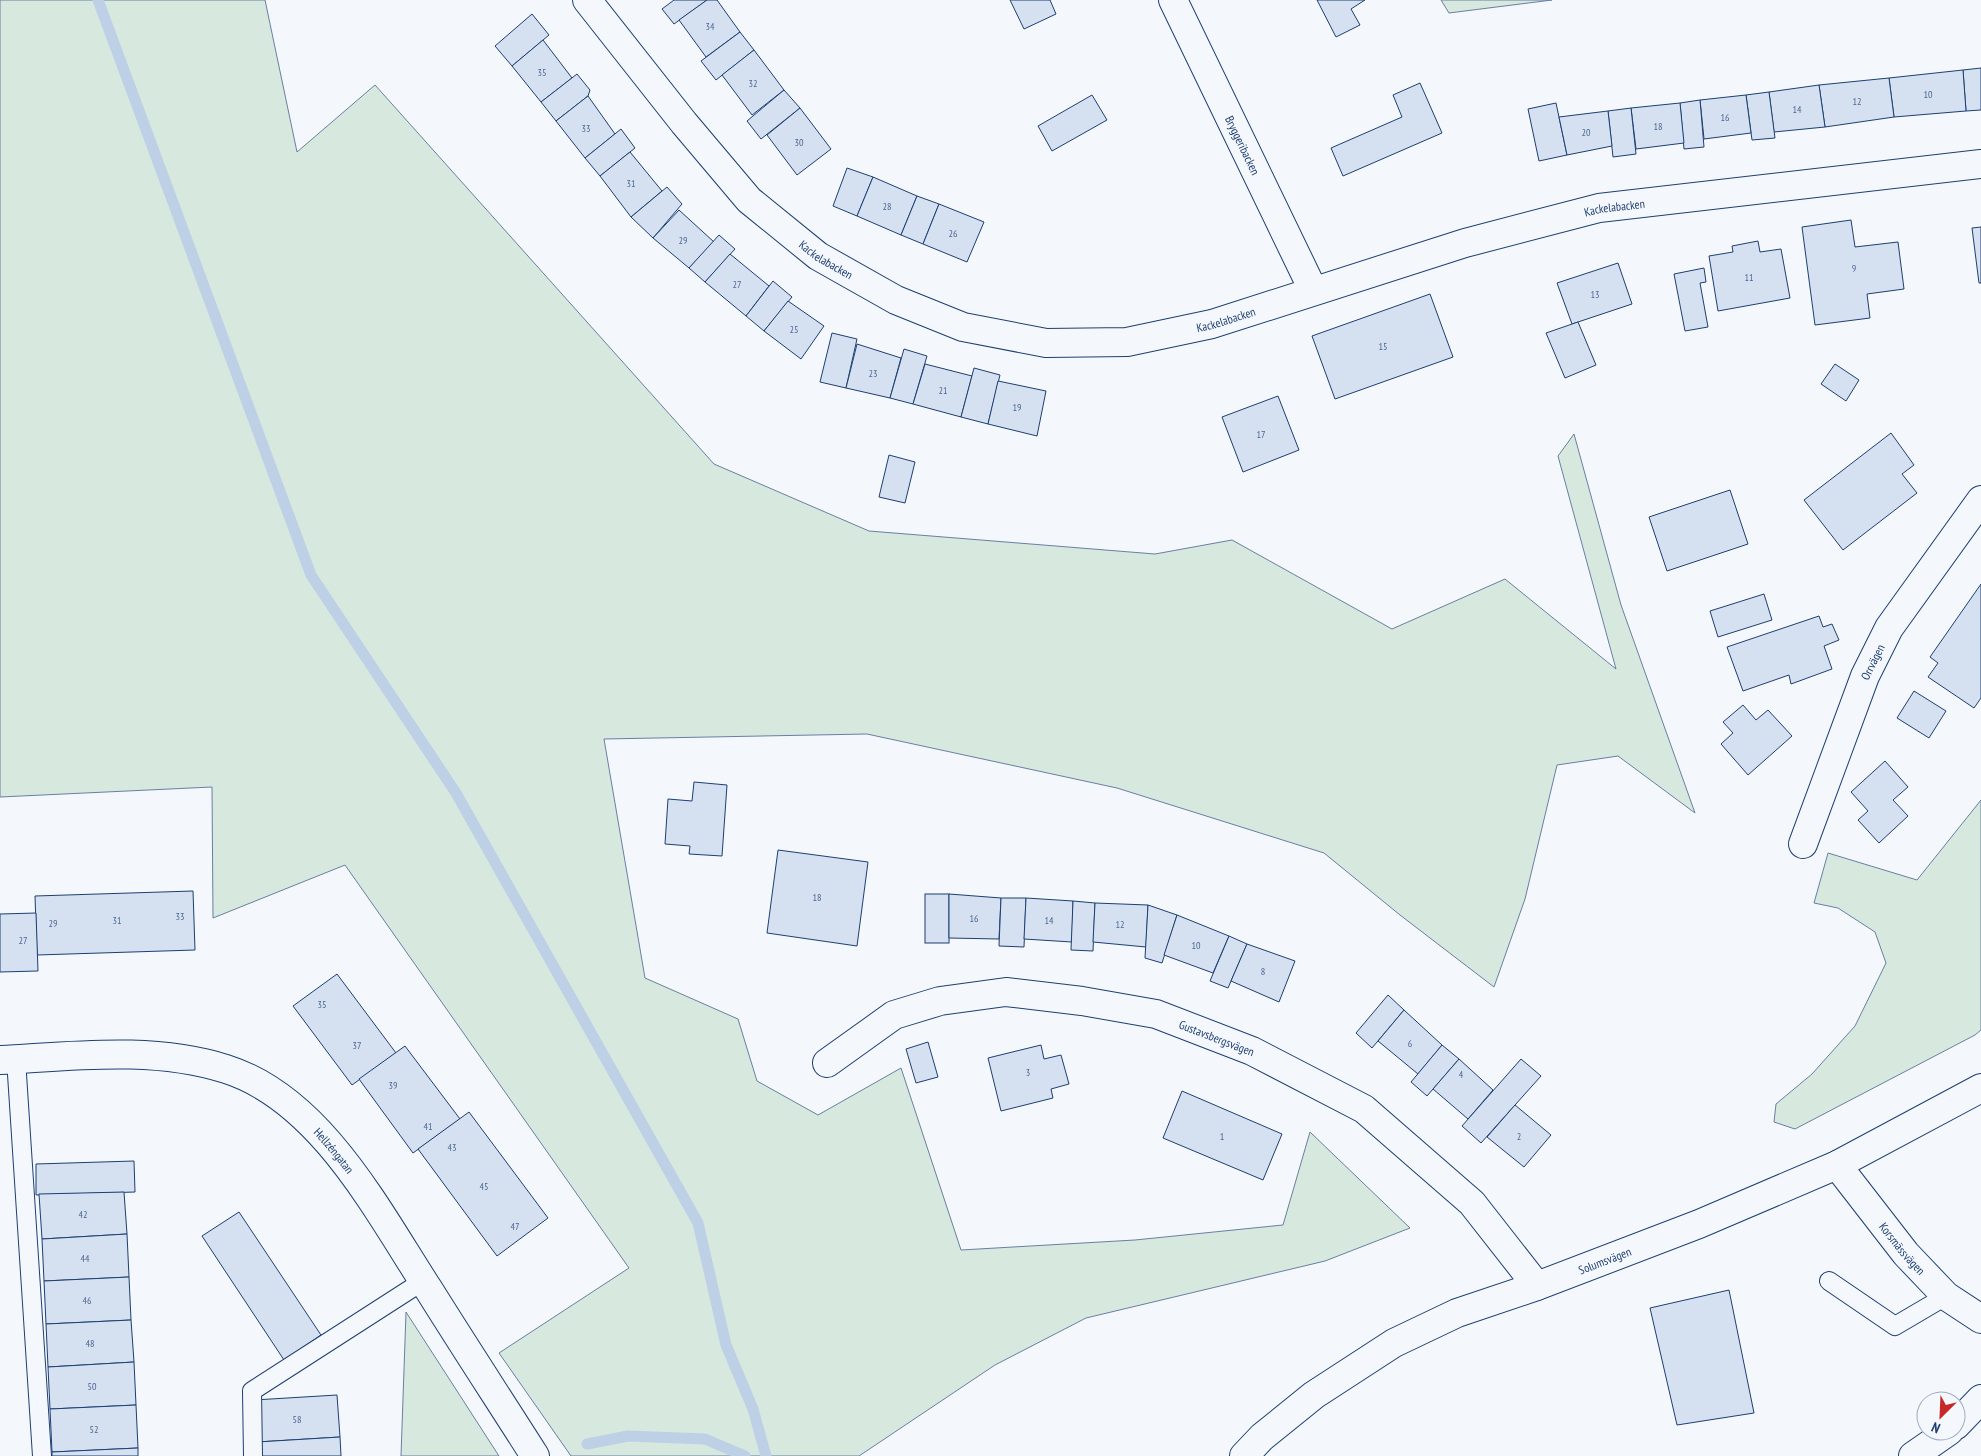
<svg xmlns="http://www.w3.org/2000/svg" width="1981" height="1456" font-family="'PT Sans Narrow',sans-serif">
  <rect width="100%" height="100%" fill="#f4f7fb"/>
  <g fill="#d7e8df" stroke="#687fa3">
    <path d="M0,0H265L297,152L375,85L714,464L869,531L1155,554L1232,540L1392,629L1505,579L1616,669L1558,456L1574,434L1621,605L1695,813L1618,756L1557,765L1525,899L1494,987L1400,915L1324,853L1117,788L867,734L604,739L645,978L738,1019L757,1081L818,1115L901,1068L961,1250L1135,1240L1283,1225L1310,1132L1410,1228L1325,1261L1086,1318L995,1365L859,1456H571L499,1353L629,1268L345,865L213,918L212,787L0,797Z"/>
    <path d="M1441,0H1552L1449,13Z"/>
    <path d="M1981,800V1030L1975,1035L1795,1129L1774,1122L1776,1104L1812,1074L1855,1026L1886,963L1875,932L1838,908L1814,903L1828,853L1917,880Z"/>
    <path d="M406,1312L499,1456H401Z"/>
  </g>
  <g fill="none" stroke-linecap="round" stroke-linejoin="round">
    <g stroke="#bed0e5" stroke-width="11">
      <path d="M98,0L311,575L456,793L698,1223L726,1345L753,1409L766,1456"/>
      <path d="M587,1444L628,1436L705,1439L745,1456"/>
    </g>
  </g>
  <g fill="#d5e0f0" stroke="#1d3f73">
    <path d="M674,0H707L674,24L662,9Z"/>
    <path d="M707,0H717L740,32L706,57L679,20Z"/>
    <path d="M1010,0H1050L1056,14L1024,29Z"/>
    <path d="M1317,0H1365L1351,9L1360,25L1336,37Z"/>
    <path d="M532,14L549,35L512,66L495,46Z"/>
    <path d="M740,32L754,50L716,80L701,61Z"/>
    <path d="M543,40L572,78L541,102L512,66Z"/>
    <path d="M754,50L784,90L752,115L722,75Z"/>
    <path d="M1981,68V110L1966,111L1963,70Z"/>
    <path d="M1963,70L1966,111L1894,117L1889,78Z"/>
    <path d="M577,74L590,90L588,96L556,121L541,102Z"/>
    <path d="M1889,78L1894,117L1825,127L1819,85Z"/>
    <path d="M1420,83L1442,133L1343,176L1331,148L1402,117L1393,95Z"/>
    <path d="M1819,85L1825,127L1774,132L1769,92Z"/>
    <path d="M784,90L800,108L761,139L747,121Z"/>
    <path d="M1769,92L1775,138L1752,140L1746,95Z"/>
    <path d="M1092,95L1107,120L1052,151L1038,126Z"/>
    <path d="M1746,95L1751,133L1704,139L1700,100Z"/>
    <path d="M588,96L615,134L585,158L556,121Z"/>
    <path d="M1700,100L1704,147L1684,149L1680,103Z"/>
    <path d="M1556,103L1567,155L1539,161L1528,109Z"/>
    <path d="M1680,103L1684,143L1636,149L1631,108Z"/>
    <path d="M800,108L831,149L797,175L767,135Z"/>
    <path d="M1631,108L1636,154L1613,157L1608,111Z"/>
    <path d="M1608,111L1612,146L1567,155L1559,117Z"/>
    <path d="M621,129L635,148L600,176L585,158Z"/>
    <path d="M630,152L662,191L631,217L600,176Z"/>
    <path d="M847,168L873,177L857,216L833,206Z"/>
    <path d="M873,177L917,196L901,235L857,216Z"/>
    <path d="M667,187L682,204L653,238L631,217Z"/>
    <path d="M917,196L939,204L923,244L901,235Z"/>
    <path d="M939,204L984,222L967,262L923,244Z"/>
    <path d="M679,210L714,242L689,268L653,238Z"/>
    <path d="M1851,220L1855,247L1898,242L1904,289L1867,294L1870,318L1815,325L1802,227Z"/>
    <path d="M1981,227V283H1979L1972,228Z"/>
    <path d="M719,235L735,249L705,282L689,268Z"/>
    <path d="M1758,241L1760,252L1781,249L1790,298L1718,311L1709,256L1733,252L1732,246Z"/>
    <path d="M730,254L769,286L746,316L705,282Z"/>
    <path d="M1618,263L1632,304L1572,324L1557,283Z"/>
    <path d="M1704,268L1706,282L1700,283L1708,327L1685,331L1674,274Z"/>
    <path d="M773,281L792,297L764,331L746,316Z"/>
    <path d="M1430,294L1453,357L1335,399L1312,336Z"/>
    <path d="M788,301L824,326L801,359L764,331Z"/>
    <path d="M1578,322L1596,365L1565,378L1546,333Z"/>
    <path d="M832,333L857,339L846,388L820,382Z"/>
    <path d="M857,344L901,358L890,398L846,388Z"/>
    <path d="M904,349L927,356L913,404L890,398Z"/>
    <path d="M925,364L972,376L961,417L913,404Z"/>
    <path d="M1835,364L1859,380L1846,401L1821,384Z"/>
    <path d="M974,368L1000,375L988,424L961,417Z"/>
    <path d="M998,381L1046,391L1037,436L988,424Z"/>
    <path d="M1278,396L1299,450L1243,472L1222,417Z"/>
    <path d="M1891,433L1914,465L1902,474L1917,493L1843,550L1804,500Z"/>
    <path d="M889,455L915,462L905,503L879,497Z"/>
    <path d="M1730,490L1748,544L1667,571L1649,517Z"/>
    <path d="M1981,584V698L1974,708L1928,677L1938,663L1930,657Z"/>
    <path d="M1764,594L1772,620L1718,637L1710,611Z"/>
    <path d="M1819,616L1823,627L1832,624L1839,640L1824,646L1832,669L1791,684L1789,675L1743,691L1727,647Z"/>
    <path d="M1914,691L1946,711L1929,738L1897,718Z"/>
    <path d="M1743,705L1756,720L1768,710L1792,736L1748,775L1721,744L1733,733L1723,722Z"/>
    <path d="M1885,761L1908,787L1893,800L1908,816L1879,843L1858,820L1868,811L1851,792Z"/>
    <path d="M694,782L727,785L722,856L689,854L690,846L665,844L668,799L692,801Z"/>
    <path d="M778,850L868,862L857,946L767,933Z"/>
    <path d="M193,891L195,950L37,955L35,896Z"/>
    <rect x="925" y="894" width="24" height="49"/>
    <path d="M949,894L1001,898L999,939L949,938Z"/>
    <path d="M1001,898H1026L1024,947L999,946Z"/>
    <path d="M1026,898L1073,901L1072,942L1024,939Z"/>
    <path d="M1073,901L1095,903L1093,951L1071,950Z"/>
    <path d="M1095,903L1148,905L1146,947L1093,942Z"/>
    <path d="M1148,905L1177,915L1162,963L1145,958Z"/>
    <path d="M36,913L38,971L0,972V914Z"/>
    <path d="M1177,915L1229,936L1213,973L1164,955Z"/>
    <path d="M1229,936L1247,944L1228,988L1210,981Z"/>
    <path d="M1247,944L1295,961L1279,1002L1231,981Z"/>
    <path d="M337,974L396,1053L352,1085L293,1006Z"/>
    <path d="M1388,995L1404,1010L1372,1048L1356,1033Z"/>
    <path d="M1404,1010L1442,1045L1418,1074L1378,1041Z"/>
    <path d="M928,1042L938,1077L916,1083L906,1049Z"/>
    <path d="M1041,1045L1044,1059L1061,1055L1069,1084L1051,1089L1053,1098L1001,1111L988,1058Z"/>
    <path d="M1442,1045L1459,1059L1427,1096L1411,1082Z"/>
    <path d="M405,1046L460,1119L413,1153L359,1079Z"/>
    <path d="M1459,1059L1493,1090L1468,1119L1433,1089Z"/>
    <path d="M1521,1059L1541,1076L1481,1143L1462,1126Z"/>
    <path d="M1182,1091L1282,1134L1263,1180L1163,1138Z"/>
    <path d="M1515,1105L1551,1135L1524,1167L1487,1137Z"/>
    <path d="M469,1112L548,1218L497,1256L418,1149Z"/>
    <path d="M134,1161L135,1192L36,1195V1164Z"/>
    <path d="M124,1192L127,1234L42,1239L39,1194Z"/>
    <path d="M239,1212L321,1335L284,1360L202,1236Z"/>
    <path d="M127,1234L129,1277L44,1281L42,1239Z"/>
    <path d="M129,1277L131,1320L46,1324L44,1281Z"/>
    <path d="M1729,1290L1754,1413L1677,1425L1650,1308Z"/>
    <path d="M131,1320L134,1362L48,1367L46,1324Z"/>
    <path d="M134,1362L136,1405L50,1409L48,1367Z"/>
    <path d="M337,1395L340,1437L257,1442L254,1400Z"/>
    <path d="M136,1405L138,1448L52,1452L50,1409Z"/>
    <path d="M340,1437L341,1456H258L257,1442Z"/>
    <path d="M138,1448V1456H52V1452Z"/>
  </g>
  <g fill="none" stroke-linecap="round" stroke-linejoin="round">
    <g stroke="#1d3f73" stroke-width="20">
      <g id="lane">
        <path d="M16,1059L42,1456"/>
        <path d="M1829,1281L1895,1326L1946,1296"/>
        <path d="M253,1456L252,1391L423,1281"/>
      </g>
    </g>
    <g stroke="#1d3f73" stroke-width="30">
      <g id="street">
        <path id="s1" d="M587,0L684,123L749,200L818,256L896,300L963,327L1046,343L1127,342L1212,324L1465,243L1599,208L1981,164"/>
        <path id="s2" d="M1173,0L1313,290"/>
        <path id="s3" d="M1803,844L1865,676L1889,628L1981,500"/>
        <path id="s4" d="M0,1060C75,1056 153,1046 226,1069C321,1099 378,1212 429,1290C464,1346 500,1401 535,1456"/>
        <path id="s5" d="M827,1063L894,1015L940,1001L1006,992L1082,1001L1156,1014L1252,1051L1364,1109L1472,1203L1537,1286"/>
        <path id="s6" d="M1837,1165L1906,1254L1946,1296L1981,1319"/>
        <path d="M1956,1425L1981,1399"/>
        <path d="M1913,1456L1949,1431"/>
      </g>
    </g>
    <g stroke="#1d3f73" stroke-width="30">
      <g id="secondary">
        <path id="s7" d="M1244,1456L1262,1437L1314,1395L1394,1343L1457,1313L1537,1286L1699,1224L1837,1165L1981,1088"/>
      </g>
    </g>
    <use href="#lane" stroke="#f4f7fb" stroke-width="18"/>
    <use href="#street" stroke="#f4f7fb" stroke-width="28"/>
    <use href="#secondary" stroke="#f4f7fb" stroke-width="28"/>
  </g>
  <g text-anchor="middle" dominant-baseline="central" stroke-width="4" stroke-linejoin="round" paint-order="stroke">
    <g font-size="10" fill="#4b6792">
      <text x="710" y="26">34</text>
      <text x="542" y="72">35</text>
      <text x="753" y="83">32</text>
      <text x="1928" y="94">10</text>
      <text x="1857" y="101">12</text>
      <text x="1797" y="109">14</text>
      <text x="1725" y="117">16</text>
      <text x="1658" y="126">18</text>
      <text x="586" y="128">33</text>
      <text x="1586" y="132">20</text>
      <text x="799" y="142">30</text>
      <text x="631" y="183">31</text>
      <text x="887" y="206">28</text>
      <text x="953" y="233">26</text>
      <text x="683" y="240">29</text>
      <text x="1854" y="268">9</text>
      <text x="1749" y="277">11</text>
      <text x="737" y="284">27</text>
      <text x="1595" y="294">13</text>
      <text x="794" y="329">25</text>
      <text x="1383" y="346">15</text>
      <text x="873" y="373">23</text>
      <text x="943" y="390">21</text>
      <text x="1017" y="407">19</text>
      <text x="1261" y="434">17</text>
      <text x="817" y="897">18</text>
      <text x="180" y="916">33</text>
      <text x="974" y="918">16</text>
      <text x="117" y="920">31</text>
      <text x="1049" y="920">14</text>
      <text x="53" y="923">29</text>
      <text x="1120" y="924">12</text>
      <text x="23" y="940">27</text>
      <text x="1196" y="945">10</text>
      <text x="1263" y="971">8</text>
      <text x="322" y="1004">35</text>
      <text x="1410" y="1043">6</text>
      <text x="357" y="1045">37</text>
      <text x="1028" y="1072">3</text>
      <text x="1461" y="1074">4</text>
      <text x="393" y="1085">39</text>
      <text x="428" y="1126">41</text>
      <text x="1222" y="1136">1</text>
      <text x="1519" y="1136">2</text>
      <text x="452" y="1147">43</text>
      <text x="484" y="1186">45</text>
      <text x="83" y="1214">42</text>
      <text x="515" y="1226">47</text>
      <text x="85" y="1258">44</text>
      <text x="87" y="1300">46</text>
      <text x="90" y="1343">48</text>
      <text x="92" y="1386">50</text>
      <text x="297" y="1419">58</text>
      <text x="94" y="1429">52</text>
    </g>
    <g font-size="12" fill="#1d3f73" stroke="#f4f7fb">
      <text stroke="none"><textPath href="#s2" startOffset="161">Bryggeribacken</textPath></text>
      <text stroke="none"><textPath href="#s1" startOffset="1180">Kackelabacken</textPath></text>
      <text stroke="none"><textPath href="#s1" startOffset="355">Kackelabacken</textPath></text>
      <text stroke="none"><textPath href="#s1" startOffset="775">Kackelabacken</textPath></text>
      <text stroke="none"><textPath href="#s3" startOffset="195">Orrvägen</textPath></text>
      <text stroke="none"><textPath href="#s5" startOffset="414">Gustavsbergsvägen</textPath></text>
      <text stroke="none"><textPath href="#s4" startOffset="365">Hellzéngatan</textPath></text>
      <text stroke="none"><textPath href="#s6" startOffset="106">Korsmässvägen</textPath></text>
      <text stroke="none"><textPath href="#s7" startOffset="415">Solumsvägen</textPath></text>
    </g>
  </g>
  <g transform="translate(1941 1416) rotate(204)"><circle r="24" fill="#f4f7fb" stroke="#9eadc5"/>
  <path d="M0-4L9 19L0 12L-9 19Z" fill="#c62828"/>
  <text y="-8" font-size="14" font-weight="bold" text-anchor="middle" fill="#1d3f73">N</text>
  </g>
</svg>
